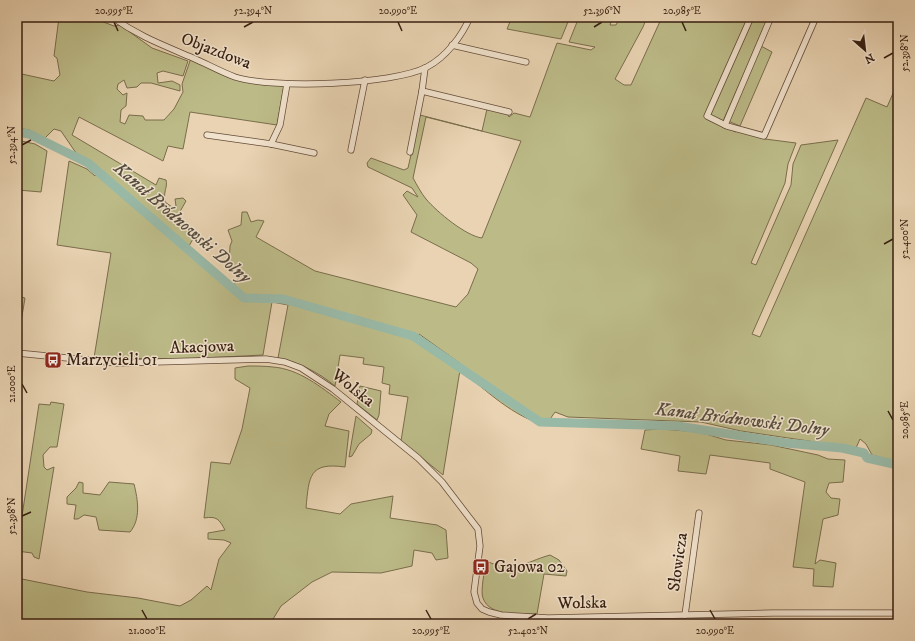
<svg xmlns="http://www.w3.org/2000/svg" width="915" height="641" font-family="'IM FELL DW Pica',serif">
  <rect width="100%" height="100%" fill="#e9d3b2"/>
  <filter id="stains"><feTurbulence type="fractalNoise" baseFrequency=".005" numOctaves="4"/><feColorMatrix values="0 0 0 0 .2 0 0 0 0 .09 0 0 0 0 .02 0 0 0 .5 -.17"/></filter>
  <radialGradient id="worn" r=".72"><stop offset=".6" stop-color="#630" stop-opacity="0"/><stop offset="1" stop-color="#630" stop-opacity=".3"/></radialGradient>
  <g fill="#bcbb88" stroke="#7a6d4c" fill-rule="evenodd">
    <path d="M59,17H90L114,26L120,25L152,48L188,61L183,76L163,71L157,73L158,83L172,81L180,85V91L151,83H141L137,87L127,88L124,80L118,84L117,89L123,95L127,93L126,106L121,110L120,122L125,124L129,115L143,116L145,120H164L174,109L183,92L182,84L191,58L258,83L284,86L277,125L190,112L183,149L168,146L163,161L79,117L72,135L156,185L159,178L166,180C168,187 163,191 165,202L172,207L176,206L175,199L183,198L186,201L178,215L193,239L189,246L234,285L242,273L229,267L230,246L232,241L228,230L241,225L242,212H247L251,222L258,220L264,221L256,237L315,271L456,307L468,294L478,269L471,263L411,232L417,215L403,195L407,191L418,197L412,188L368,167L367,163L371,158L404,170L408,168L420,115L482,131L487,109L507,113L509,117L514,113L530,117L557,43L591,50L595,47L569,42L579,17H613L610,25H616L620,17H647L643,27L615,79L624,85H631L662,17L748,18L708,120L736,132L738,130L765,139L796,143L788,164L785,183L751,263L756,265L791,185L793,164L801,145L838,140L752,334L760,337L866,98L887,107L898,82V462L872,455L866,444L860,439L856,448L741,431L701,422L568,417L555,412L546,425C514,418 485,389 460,370L443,475L401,441L408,397L389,394L390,385L382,383L384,367L363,364L364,358L340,355L335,386C318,372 300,363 278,358L288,305L272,302L263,355L182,359L94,358L111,253L57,245L69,161L87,169L95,176L98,169L76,153L61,131L54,129L45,138L29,130L17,128V73L54,81L60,75L57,58L54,56ZM426,117L521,141L482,238C466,236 437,212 426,199C421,193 417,185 413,178ZM419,334L461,364L459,370L416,341Z"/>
    <path d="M512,17H570L561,39L507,29Z"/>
    <path d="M752,17H769L723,121L710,115Z"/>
    <path d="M761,46L772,52L740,126L728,121Z"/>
    <path d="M17,140L35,144L47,151L41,192L18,190L17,196Z"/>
    <path d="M17,296L25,298L17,346Z"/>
    <path d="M248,366C256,366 265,366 273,367C299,369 321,387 341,402L329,414L325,426L349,431L345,467C309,462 309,476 306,508L340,514L351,504L393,496L390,518L437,525L446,530L448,558L436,560L432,553L414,550L412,566L381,573L332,572L312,582L281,606L270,624H17V578L87,592L138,598L180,606L191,600L207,586L211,590L219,559L231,543L224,540L208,539V533L225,530C219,519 217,516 204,518L211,462L230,464L242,429L250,388L235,379V368Z"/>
    <path d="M360,386L381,391L379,415L377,420L357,404Z"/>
    <path d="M51,402L64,404L57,447H50L43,455L44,467L47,470L54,467L39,559L34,557L32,553L17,551V549L39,404L50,405Z"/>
    <path d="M356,416L372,430L371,434L359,444L352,456L349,457Z"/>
    <path d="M661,429L699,432L726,440L771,445L818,455L828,459L845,460L843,482L829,483L826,492L831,498L840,499L838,515L823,519L815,564L820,560L836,563L833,587L813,586L814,569L793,567L805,482L770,469V463L710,455L706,474L678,471L680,456L641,449L645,430Z"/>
    <path d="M79,482L83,483V493L100,495L109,482L134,484C138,500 141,519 130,532L99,530L96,517L84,515L78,519H74L76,505L67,504V497L76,488Z"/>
    <path d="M550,555L559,560L567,571L566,576L544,574L537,614C522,614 489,617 483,598C480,592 485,569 486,561C516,574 522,563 550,555Z"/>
  </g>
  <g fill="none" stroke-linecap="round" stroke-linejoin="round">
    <path stroke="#727b6b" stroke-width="1.5" d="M599,17L605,19L610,17"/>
    <path stroke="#99b9a7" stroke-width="9" d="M17,132L29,134L88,163L244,298L283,299L413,336L540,422L678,426L786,443L842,448L864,453L867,458L898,465"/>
    <g stroke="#644c39" stroke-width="7">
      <g id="minor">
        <path d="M112,17C140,37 163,45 193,58C207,64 221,72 235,77C273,89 393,85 427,67C446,57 462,36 470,17"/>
        <path d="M751,17L707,116L727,126L764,136L816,17"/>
        <path d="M452,45L526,62"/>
        <path d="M425,68L422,91L509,112"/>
        <path d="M725,125L771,17"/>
        <path d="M207,135L271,144L314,153"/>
        <path d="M271,144L280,125L287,84"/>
        <path d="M351,150L365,80"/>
        <path d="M410,152L422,91"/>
        <path d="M17,353L118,363L266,359L285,362L301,368L333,389L418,458L442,482L478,529L480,546L474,592L477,603L482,609L489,612L501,615L548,618L773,613H898"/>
        <path d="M685,615L699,513"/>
      </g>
    </g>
    <use href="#minor" stroke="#f1e2cd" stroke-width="5.5"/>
  </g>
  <path fill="none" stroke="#381f11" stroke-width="1.5" d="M114,22L118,31M398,22L402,31M682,22L686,31M244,27L253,22M594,27L602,22M884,58L893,53M22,145L31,140M884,244L893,239M22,384L27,393M888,411L893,420M22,516L31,512M142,610L147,619M426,610L431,619M710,610L715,619M528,619L536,614"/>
  <defs>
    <g id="bus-square" transform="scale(0.9)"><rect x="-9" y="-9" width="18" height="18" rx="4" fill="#8f2418" stroke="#f1e2cd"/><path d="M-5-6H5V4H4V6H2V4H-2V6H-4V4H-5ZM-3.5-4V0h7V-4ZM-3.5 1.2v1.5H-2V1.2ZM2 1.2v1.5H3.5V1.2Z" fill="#fff"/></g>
  </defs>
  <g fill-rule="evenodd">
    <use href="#bus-square" x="53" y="360"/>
    <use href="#bus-square" x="481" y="567"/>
  </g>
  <g text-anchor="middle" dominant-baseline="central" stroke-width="3" stroke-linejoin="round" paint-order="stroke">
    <g font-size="17" fill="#381f11" stroke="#f1e2cd">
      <text transform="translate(216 51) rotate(21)">Objazdowa</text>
      <text transform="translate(202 347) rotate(-2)">Akacjowa</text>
      <text transform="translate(353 388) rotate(39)">Wolska</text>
      <text transform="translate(678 562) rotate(-82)">Słowicza</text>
      <text transform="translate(582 603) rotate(-1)">Wolska</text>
    </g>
    <g font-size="17" fill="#381f11" stroke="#f1e2cd" text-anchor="start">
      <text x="66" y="360">Marzycieli 01</text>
      <text x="494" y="567">Gajowa 02</text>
    </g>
    <g font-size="18" font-style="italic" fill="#554d3e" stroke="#f1e2cd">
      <text transform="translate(182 223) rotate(41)">Kanał Bródnowski Dolny</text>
      <text transform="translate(742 420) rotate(7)">Kanał Bródnowski Dolny</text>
    </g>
  </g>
  <rect width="915" height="641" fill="none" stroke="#e9d3b2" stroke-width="44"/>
  <g transform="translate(865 50) rotate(152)" stroke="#f1e2cd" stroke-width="3" paint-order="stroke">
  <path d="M0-3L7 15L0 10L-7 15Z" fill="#381f11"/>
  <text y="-6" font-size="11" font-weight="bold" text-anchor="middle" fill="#381f11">N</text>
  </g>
  <rect x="22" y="22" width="871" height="597" fill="none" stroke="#381f11" stroke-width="1.5"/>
  <g font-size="10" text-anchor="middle" fill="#381f11">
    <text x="114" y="14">20.995°E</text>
    <text x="253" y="14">52.394°N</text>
    <text x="398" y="14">20.990°E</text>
    <text x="602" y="14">52.396°N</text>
    <text x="682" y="14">20.985°E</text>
    <text transform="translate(904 53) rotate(-90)" y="4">52.398°N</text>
    <text transform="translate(11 145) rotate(-90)" y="4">52.394°N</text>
    <text transform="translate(904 239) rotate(-90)" y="4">52.400°N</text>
    <text transform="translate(11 384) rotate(-90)" y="4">21.000°E</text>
    <text transform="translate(904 420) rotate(-90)" y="4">20.985°E</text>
    <text transform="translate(11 516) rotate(-90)" y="4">52.398°N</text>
    <text x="147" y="634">21.000°E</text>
    <text x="431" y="634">20.995°E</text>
    <text x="528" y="634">52.402°N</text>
    <text x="715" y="634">20.990°E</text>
  </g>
  <rect width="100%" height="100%" filter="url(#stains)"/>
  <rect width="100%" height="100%" fill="url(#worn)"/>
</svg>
